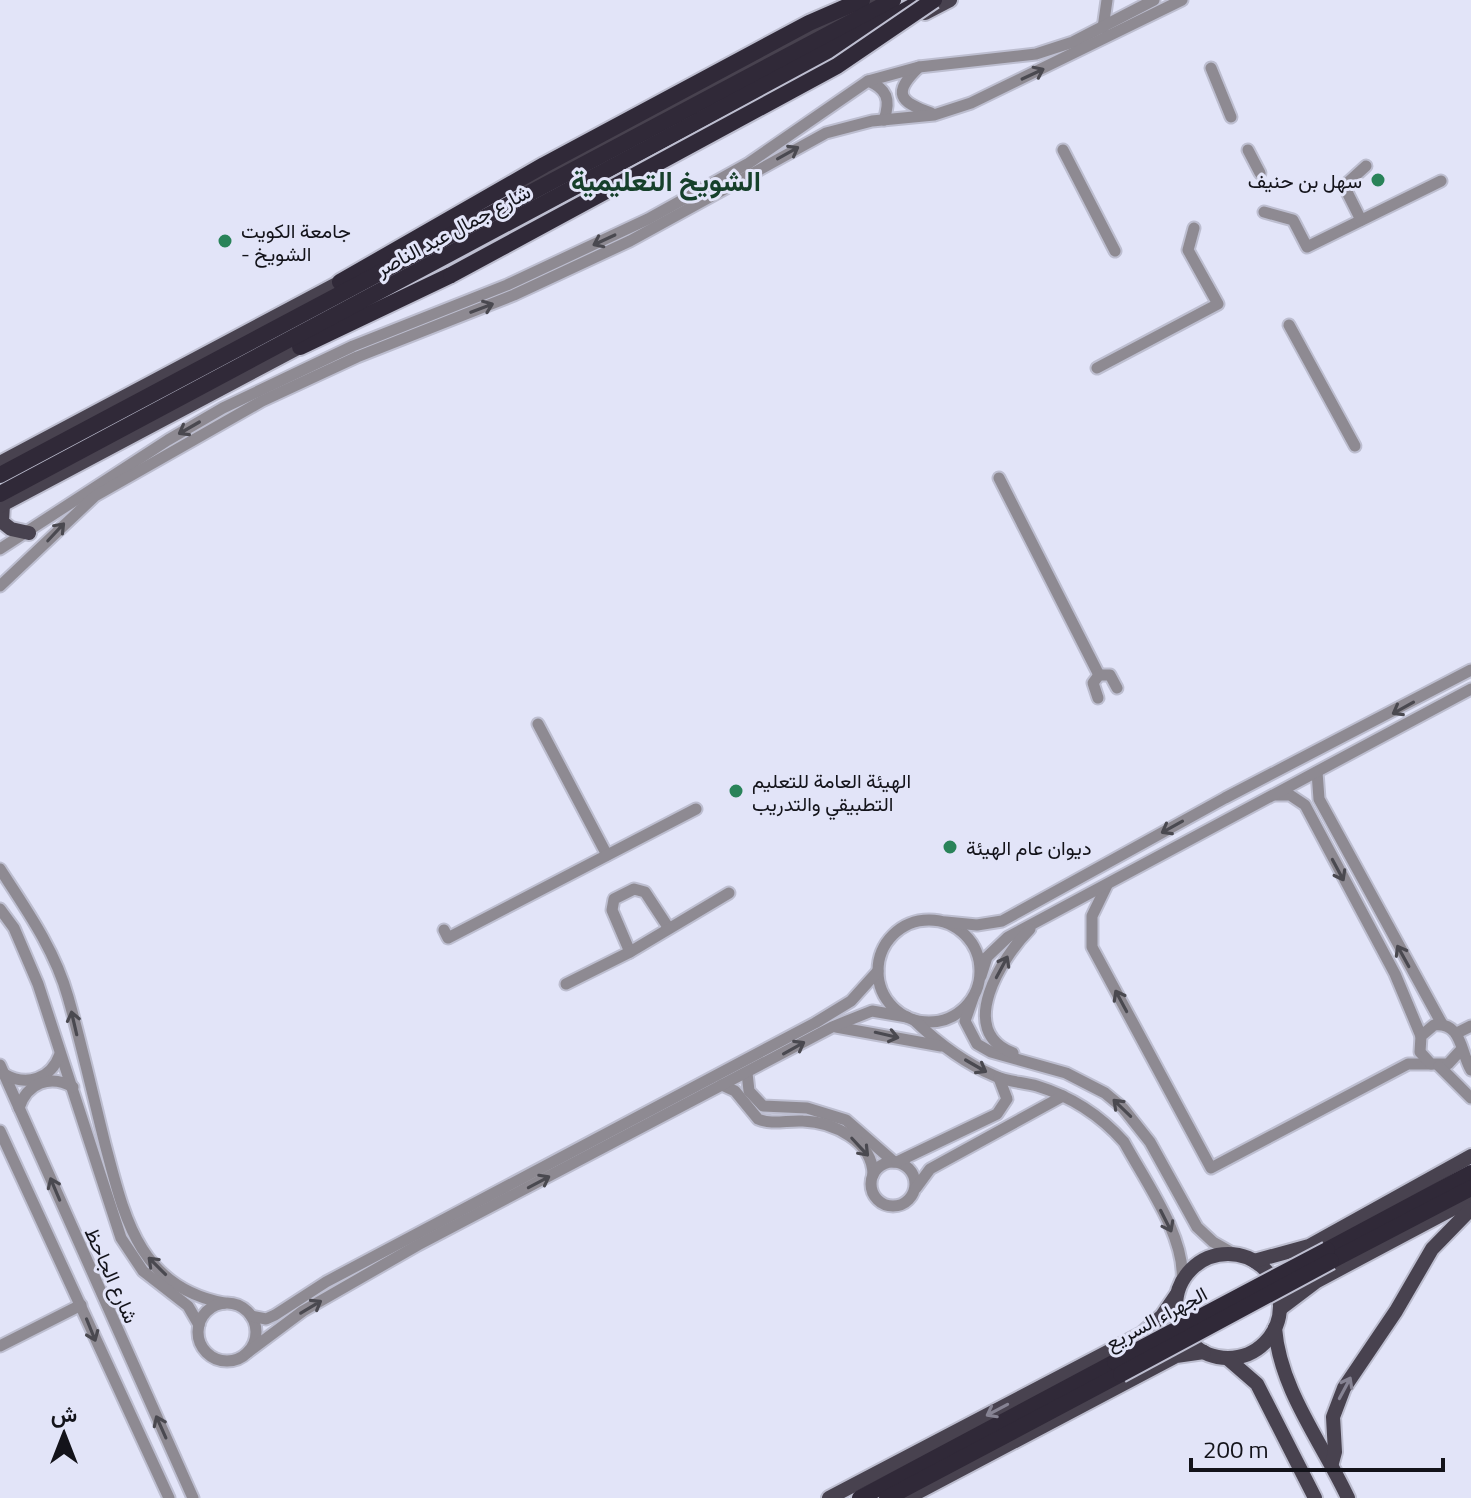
<svg xmlns="http://www.w3.org/2000/svg" width="1471" height="1498" font-family="'Titillium Web',Vazirmatn,sans-serif">
  <rect width="100%" height="100%" fill="#e2e4f8"/>
  <g fill="none" stroke-linecap="round" stroke-linejoin="round">
    <g stroke="#bdbed0" stroke-width="15">
      <g id="minor">
        <path d="M1103,28L1107,0"/>
        <path d="M919,67C892,93 899,102 931,113"/>
        <path d="M1211,68L1231,117"/>
        <path d="M868,81C887,89 891,99 884,120"/>
        <path d="M1063,150L1115,251"/>
        <path d="M1248,150L1260,173"/>
        <path d="M1264,212L1293,220L1307,247L1441,181"/>
        <path d="M1361,220L1344,186L1366,166"/>
        <path d="M1289,325L1355,446"/>
        <path d="M1097,368L1218,304L1188,250L1194,228"/>
        <path d="M999,478L1099,675"/>
        <path d="M0,549L168,440L223,408L353,346L507,285L648,219L749,163L868,81L919,67L1036,54L1073,42L1154,0"/>
        <path d="M0,586L95,496L262,401L357,357L514,295L630,241L826,133L872,121L934,115L971,103L1182,0"/>
        <path d="M1098,698L1093,683L1099,675H1110L1117,688"/>
        <path d="M538,724L607,855"/>
        <path d="M1317,772L1319,799L1442,1024"/>
        <path d="M1276,795H1290L1305,805L1395,974L1421,1036"/>
        <path d="M0,869C26,909 55,950 68,997C82,1046 93,1096 105,1144C124,1215 138,1287 224,1303"/>
        <path d="M1107,885L1092,916V947L1211,1168L1408,1064H1431"/>
        <path d="M0,909L14,928L38,984L121,1238L143,1271L188,1306L199,1325"/>
        <circle cx="929" cy="971" r="51"/>
        <path d="M946,922L977,925L1002,921L1225,798L1471,670"/>
        <path d="M444,930L448,938L696,809"/>
        <path d="M630,952L612,910L614,899L634,889L645,892L668,927"/>
        <path d="M981,976L987,957L1008,937L1471,689"/>
        <path d="M566,984L630,952L729,893"/>
        <path d="M973,998L965,1021L977,1044L991,1052L1066,1073L1105,1093L1123,1108L1150,1142L1197,1227L1213,1242L1236,1255"/>
        <path d="M914,1020C938,1043 964,1063 995,1076C1008,1082 1023,1082 1037,1086C1073,1097 1100,1115 1124,1142C1145,1181 1186,1237 1182,1281"/>
        <path d="M836,1027L941,1046"/>
        <path d="M1457,1033L1471,1026"/>
        <path d="M1460,1051L1448,1064H1431L1420,1052L1421,1036L1434,1025C1462,1022 1460,1051 1471,1070"/>
        <path d="M1013,1053C955,1031 1002,957 1030,929"/>
        <path d="M0,1065L193,1498"/>
        <path d="M1439,1066L1471,1098"/>
        <path d="M747,1073L749,1091L763,1106L807,1108L846,1120L894,1162"/>
        <path d="M4,1074C27,1087 51,1079 60,1054"/>
        <path d="M722,1085L735,1091L758,1119C772,1125 787,1120 803,1121C833,1122 873,1141 873,1175"/>
        <path d="M19,1108C27,1083 50,1074 73,1087"/>
        <path d="M0,1131L169,1498"/>
        <circle cx="893" cy="1184" r="22"/>
        <path d="M897,1162L997,1114L1007,1099L999,1078"/>
        <path d="M916,1188L930,1169L1063,1096"/>
        <circle cx="227" cy="1332" r="29"/>
        <path d="M251,1316L266,1319L275,1315L326,1282L815,1023L851,1001L878,971"/>
        <path d="M0,1346L81,1305"/>
        <path d="M248,1352L303,1311L418,1245L832,1027L872,1011L907,1017"/>
      </g>
    </g>
    <g stroke="#bdbed0" stroke-width="18">
      <g id="major">
        <path d="M925,13L950,0"/>
        <path d="M524,185L873,0"/>
        <path d="M0,463L350,277"/>
        <path d="M3,504L2,522L11,529L29,533"/>
        <path d="M0,506L307,343"/>
        <circle cx="1228" cy="1306" r="52"/>
        <path d="M1254,1261L1309,1246L1471,1156"/>
        <path d="M1280,1309L1317,1281L1471,1199"/>
        <path d="M1275,1328C1280,1390 1322,1442 1348,1498"/>
        <path d="M1227,1358L1257,1384L1315,1498"/>
        <path d="M1332,1463L1335,1452L1333,1417L1344,1388L1396,1311L1432,1249L1471,1209"/>
        <path d="M829,1498L1142,1334L1162,1316L1177,1294"/>
        <path d="M907,1498L1176,1356L1204,1352"/>
      </g>
    </g>
    <g stroke="#bdbed0" stroke-width="20">
      <g id="highway">
        <path d="M340,282L544,165L809,23L862,0"/>
        <path d="M300,347L451,275"/>
        <path d="M0,475L893,0"/>
        <path d="M0,494L919,3"/>
        <path d="M1327,1250L1471,1173"/>
        <path d="M1331,1261L1471,1188"/>
        <path d="M860,1498L1115,1362"/>
        <path d="M887,1498L1121,1374"/>
      </g>
    </g>
    <use href="#minor" stroke="#8e8a92" stroke-width="11"/>
    <use href="#major" stroke="#48424f" stroke-width="14"/>
    <use href="#highway" stroke="#302938" stroke-width="16"/>
    <g stroke="#bdbed0" stroke-width="20" stroke-linecap="butt">
      <g id="highway-bridge">
        <path d="M451,275L837,66L934,0"/>
        <path d="M1115,1362L1327,1250"/>
        <path d="M1121,1374L1331,1261"/>
      </g>
    </g>
    <use href="#highway-bridge" stroke="#302938" stroke-width="16"/>
  </g>
  <defs><path id="oneway-shaft" d="M-6 0H5M1.5-3L5.5 0L1.5 3" fill="none" stroke-width="1.6" stroke-linecap="round" stroke-linejoin="round" transform="scale(2)"/></defs>
  <g stroke="#4a4950">
    <use href="#oneway-shaft" transform="translate(1033 74) rotate(-25)"/>
    <use href="#oneway-shaft" transform="translate(788 153) rotate(-29)"/>
    <use href="#oneway-shaft" transform="translate(604 240) rotate(155)"/>
    <use href="#oneway-shaft" transform="translate(482 308) rotate(-21)"/>
    <use href="#oneway-shaft" transform="translate(189 428) rotate(150)"/>
    <use href="#oneway-shaft" transform="translate(56 532) rotate(-47)"/>
    <use href="#oneway-shaft" transform="translate(1403 708) rotate(151)"/>
    <use href="#oneway-shaft" transform="translate(1172 827) rotate(151)"/>
    <use href="#oneway-shaft" transform="translate(1338 870) rotate(62)"/>
    <use href="#oneway-shaft" transform="translate(1403 956) rotate(-119)"/>
    <use href="#oneway-shaft" transform="translate(1002 967) rotate(-62)"/>
    <use href="#oneway-shaft" transform="translate(1121 1001) rotate(-118)"/>
    <use href="#oneway-shaft" transform="translate(74 1023) rotate(-103)"/>
    <use href="#oneway-shaft" transform="translate(887 1035) rotate(13)"/>
    <use href="#oneway-shaft" transform="translate(794 1048) rotate(-29)"/>
    <use href="#oneway-shaft" transform="translate(976 1066) rotate(30)"/>
    <use href="#oneway-shaft" transform="translate(1122 1108) rotate(-136)"/>
    <use href="#oneway-shaft" transform="translate(860 1147) rotate(47)"/>
    <use href="#oneway-shaft" transform="translate(539 1182) rotate(-28)"/>
    <use href="#oneway-shaft" transform="translate(55 1189) rotate(-113)"/>
    <use href="#oneway-shaft" transform="translate(1166 1221) rotate(63)"/>
    <use href="#oneway-shaft" transform="translate(157 1266) rotate(-135)"/>
    <use href="#oneway-shaft" transform="translate(311 1307) rotate(-31)"/>
    <use href="#oneway-shaft" transform="translate(91 1330) rotate(68)"/>
    <use href="#oneway-shaft" transform="translate(161 1427) rotate(-114)"/>
  </g>
  <g stroke="#868393">
    <use href="#oneway-shaft" transform="translate(1345 1388) rotate(-62)"/>
    <use href="#oneway-shaft" transform="translate(997 1410) rotate(152)"/>
  </g>
  <g fill="#298359" stroke="#e2e4f8" stroke-width="3">
    <circle cx="1378" cy="180" r="8"/>
    <circle cx="225" cy="241" r="8"/>
    <circle cx="736" cy="791" r="8"/>
    <circle cx="950" cy="847" r="8"/>
  </g>
  <g text-anchor="middle" dominant-baseline="central" stroke-width="6" stroke-linejoin="round" paint-order="stroke">
    <g font-size="20" fill="#13131a" stroke="#e2e4f8" text-anchor="start">
      <text x="1362" y="180" text-anchor="end">سهل بن حنيف</text>
      <text x="241" y="230">جامعة الكويت<tspan x="241" dy="23">- الشويخ</tspan></text>
      <text x="752" y="780">الهيئة العامة للتعليم<tspan x="752" dy="23">التطبيقي والتدريب</tspan></text>
      <text x="966" y="847">ديوان عام الهيئة</text>
    </g>
    <g font-size="20" fill="#13131a" stroke="#e2e4f8">
      <text transform="translate(453 230) rotate(-28)">شارع جمال عبد الناصر</text>
      <text transform="translate(112 1275) rotate(66)">شارع الجاحظ</text>
      <text transform="translate(1156 1318) rotate(-28)">الجهراء السريع</text>
    </g>
    <g font-size="28" font-weight="bold" fill="#16402b" stroke="#e2e4f8">
      <text x="666" y="180">الشويخ التعليمية</text>
    </g>
  </g>
  <g transform="translate(64 1434)" stroke="#e2e4f8" stroke-width="6" paint-order="stroke">
  <path d="M0-6L14 30L0 20L-14 30Z" fill="#13131a"/>
  <text y="-12" font-size="22" font-weight="bold" text-anchor="middle" fill="#13131a">ش</text>
  </g>
  <path d="M1191 1458v12h252v-12" fill="none" stroke="#13131a" stroke-width="4"/>
  <text x="1203" y="1458" font-size="24" fill="#13131a" stroke="#e2e4f8" stroke-width="6" paint-order="stroke">200 m</text>
</svg>
